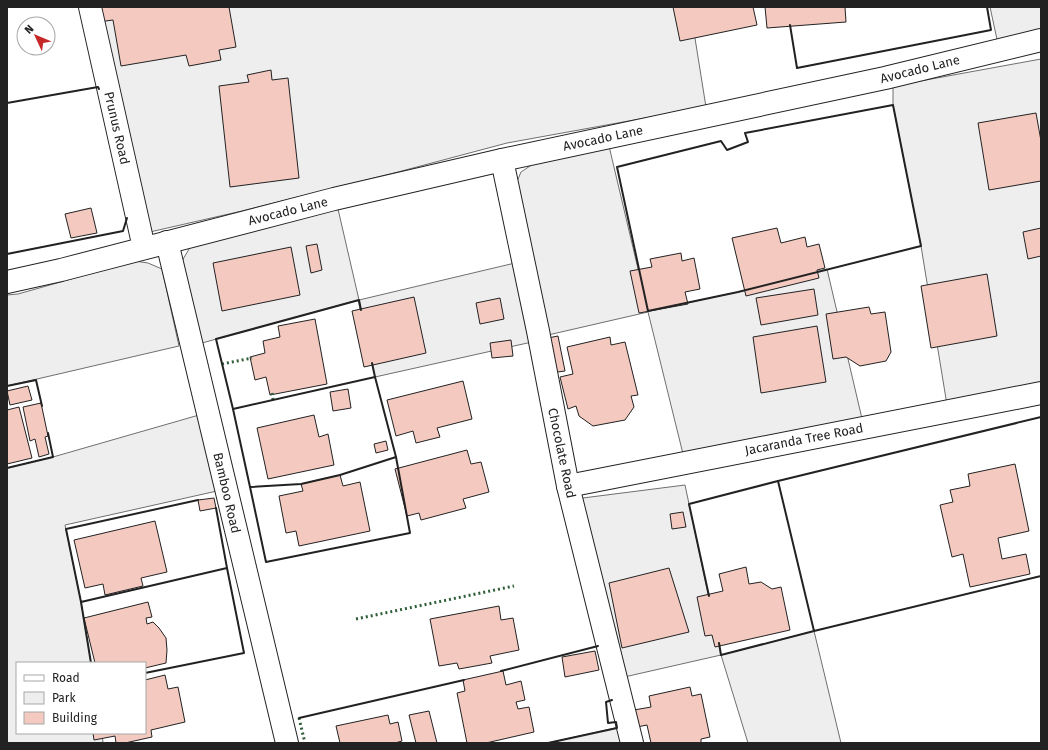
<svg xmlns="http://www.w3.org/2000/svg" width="1048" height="750" font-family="'Fira Sans',sans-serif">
  <rect width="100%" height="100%" fill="#fff"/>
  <g fill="#eee" stroke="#6f6f6f">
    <path d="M83,7H690L706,107L507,143L398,172L242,211L141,234Z"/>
    <path d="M990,7H1041V33L998,44Z"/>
    <path d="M1041,59V382L947,405L921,246L893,105V86Z"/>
    <path d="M609,146L648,311L738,292L827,269L863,423L684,458L648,312L548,335L516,184L521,172L533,164Z"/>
    <path d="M338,209L359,300L515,263L532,342L375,377L358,300L202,343L182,261L192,244Z"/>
    <path d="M135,261L148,263L162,269L179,346L7,386V295L18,294Z"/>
    <path d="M199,415L217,491L65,525L81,602L91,663H17V733H102L103,743H7V468L53,457Z"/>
    <path d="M685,485L721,655L814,631L841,743H748L721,655L611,680L575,499Z"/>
    <path d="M624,726L627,743H548Z"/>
  </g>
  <g fill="#f3c9c0" stroke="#222">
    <path d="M96,7H229L236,47L219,50L221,60L189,66L186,55L121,66L113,20L98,22Z"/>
    <path d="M673,7H753L757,25L680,41Z"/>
    <path d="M765,7H845L846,22L767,28Z"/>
    <path d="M271,70L272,80L288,78L299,178L230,187L219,86L249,82L247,75Z"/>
    <path d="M1036,113L1041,141V181L989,190L978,123Z"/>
    <path d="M91,208L97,233L71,238L65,214Z"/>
    <path d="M777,228L781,243L805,237L807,247L819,244L825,268L817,270L819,278L746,296L732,238Z"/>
    <path d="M1041,228V256L1028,259L1023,232Z"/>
    <path d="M317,244L322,270L311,273L306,246Z"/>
    <path d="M291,247L300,295L222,311L213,263Z"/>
    <path d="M681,253L682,261L694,258L700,289L685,292L688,304L639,313L630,271L652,267L650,259Z"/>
    <path d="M987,274L997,336L931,348L921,286Z"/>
    <path d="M814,289L818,315L761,325L756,298Z"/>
    <path d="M414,297L426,353L364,367L352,311Z"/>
    <path d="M500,298L504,319L480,324L476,303Z"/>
    <path d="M869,307L871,314L885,312L891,352L886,361L860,366L846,357L833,359L826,314Z"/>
    <path d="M315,319L327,384L270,395L266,377L255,380L250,357L265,353L263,341L280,337L278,326Z"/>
    <path d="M817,326L826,382L761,393L753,337Z"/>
    <path d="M558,336L565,371L550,373L543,339Z"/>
    <path d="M610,337L611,345L625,342L638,395L631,396L634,407L625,420L593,426L579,416L576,406L568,409L560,377L573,374L567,347Z"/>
    <path d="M511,340L513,356L492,358L490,343Z"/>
    <path d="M463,381L472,419L437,428L440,437L416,443L413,431L396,436L387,400Z"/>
    <path d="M28,386L32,400L10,405L7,391Z"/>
    <path d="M348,389L351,408L333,411L330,392Z"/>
    <path d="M41,403L48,436L45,437L49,454L39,457L35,439L30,441L23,407Z"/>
    <path d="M19,407L32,458L7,464V410Z"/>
    <path d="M314,415L319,437L328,434L334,465L268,479L257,428Z"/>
    <path d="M386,441L388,450L376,453L374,444Z"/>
    <path d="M467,450L471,464L481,462L489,492L463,499L466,508L421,520L419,513L407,516L395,469Z"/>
    <path d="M1015,464L1029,531L998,538L1002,559L1026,554L1030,574L970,587L963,554L952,557L940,505L953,502L950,490L970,486L968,474Z"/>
    <path d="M340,475L343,486L360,482L370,531L299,546L296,531L286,533L279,496L303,491L301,484Z"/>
    <path d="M214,498L216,508L200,511L198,500Z"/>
    <path d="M683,512L686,527L672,529L670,514Z"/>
    <path d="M155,521L167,572L141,578L143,586L105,595L103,584L85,588L74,540Z"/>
    <path d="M746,567L749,584L761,582L772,589L781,587L790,630L715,647L712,635L705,636L697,597L723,591L719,574Z"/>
    <path d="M669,568L689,632L622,648L609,583Z"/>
    <path d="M148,602L152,617L146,618L147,624L153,622L159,628L166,638L167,650L166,663L145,668V663H95L84,618Z"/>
    <path d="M499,606L501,620L513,618L519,650L490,656L492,663L459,669L457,663L439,666L430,619Z"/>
    <path d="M595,651L599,670L565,677L562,657Z"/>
    <path d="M503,671L506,685L521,681L525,700L516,702L518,709L529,707L534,732L486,743H467L457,693L465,691L463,680Z"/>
    <path d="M165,675L168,689L178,687L185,722L151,730L152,737L125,743H116L115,736L94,740L93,733H145V680Z"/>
    <path d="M690,687L692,696L701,694L710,737L701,739V743H651L647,725L637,727L634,710L651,707L649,696Z"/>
    <path d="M429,711L437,743H416L409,715Z"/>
    <path d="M388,715L390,724L398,722L402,741L395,743H340L336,726Z"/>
  </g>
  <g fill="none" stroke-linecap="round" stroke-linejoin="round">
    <g stroke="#222" stroke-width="24">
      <g id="minor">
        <path d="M90,7L144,248"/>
        <path d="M502,160L538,331L568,486L632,743"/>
        <path d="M167,242L287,743"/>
        <path d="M7,282L61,270L334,199L502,160L885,78L1041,40"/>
        <path d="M568,486L1041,393"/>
      </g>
    </g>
    <use href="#minor" stroke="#fff" stroke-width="22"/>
    <g stroke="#2f5e38" stroke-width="3" stroke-dasharray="2 3" stroke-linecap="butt">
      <path d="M222,364L252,358"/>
      <path d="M272,393L273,400"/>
      <path d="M356,619L514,586"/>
      <path d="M299,718L305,743"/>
    </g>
    <g stroke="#222" stroke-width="2">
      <path d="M790,25L797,68L991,30L987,7"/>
      <path d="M7,103L98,87L99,89"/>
      <path d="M893,105L921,246L738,292L648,311L617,167L721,141L727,150L748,142L745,133Z"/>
      <path d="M7,254L123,231L127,218"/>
      <path d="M372,363L375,377"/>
      <path d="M7,386L36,380L42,406"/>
      <path d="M233,409L216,339L359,300L361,310"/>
      <path d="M1041,417L778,481L814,631L1041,576"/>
      <path d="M396,457L410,533L266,562L250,487L301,484L340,475Z"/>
      <path d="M7,468L53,457L48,433"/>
      <path d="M250,487L233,409L375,377L396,457"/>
      <path d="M198,500L66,529L81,602L227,568L216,508"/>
      <path d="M709,596L689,504L778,481"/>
      <path d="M81,602L91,663"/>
      <path d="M719,643L721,655L814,631"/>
      <path d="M501,671L598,646"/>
      <path d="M145,673L244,653L227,568"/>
      <path d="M299,718L464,680"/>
      <path d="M548,743L617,728L616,722L608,723L606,702L612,700"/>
    </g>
  </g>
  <g text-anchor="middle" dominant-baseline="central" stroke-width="3" stroke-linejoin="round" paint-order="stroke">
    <g font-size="13" fill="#222" stroke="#fff">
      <text transform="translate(920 69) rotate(-14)">Avocado Lane</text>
      <text transform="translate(117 128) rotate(77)">Prunus Road</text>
      <text transform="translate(603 138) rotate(-12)">Avocado Lane</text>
      <text transform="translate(288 211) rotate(-14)">Avocado Lane</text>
      <text transform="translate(804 439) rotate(-11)">Jacaranda Tree Road</text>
      <text transform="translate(562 453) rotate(78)">Chocolate Road</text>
      <text transform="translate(227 493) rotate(77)">Bamboo Road</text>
    </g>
  </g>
  <rect width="1048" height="750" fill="none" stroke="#222222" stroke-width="16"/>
  <rect x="16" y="662" width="130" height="72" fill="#ffffff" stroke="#a7a7a7"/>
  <rect x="24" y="675" width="20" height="6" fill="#ffffff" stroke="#a7a7a7"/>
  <text x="52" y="682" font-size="12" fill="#222222">Road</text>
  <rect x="24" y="692" width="20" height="12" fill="#eeeeee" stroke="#a7a7a7"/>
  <text x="52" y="702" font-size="12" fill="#222222">Park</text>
  <rect x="24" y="712" width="20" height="12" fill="#f3c9c0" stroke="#a7a7a7"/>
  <text x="52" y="722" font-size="12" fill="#222222">Building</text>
  <g transform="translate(36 36) rotate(314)"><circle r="19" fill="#ffffff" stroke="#a7a7a7"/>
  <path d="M0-3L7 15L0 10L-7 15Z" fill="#c62828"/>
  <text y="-6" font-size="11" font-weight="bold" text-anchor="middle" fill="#222222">N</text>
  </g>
</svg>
